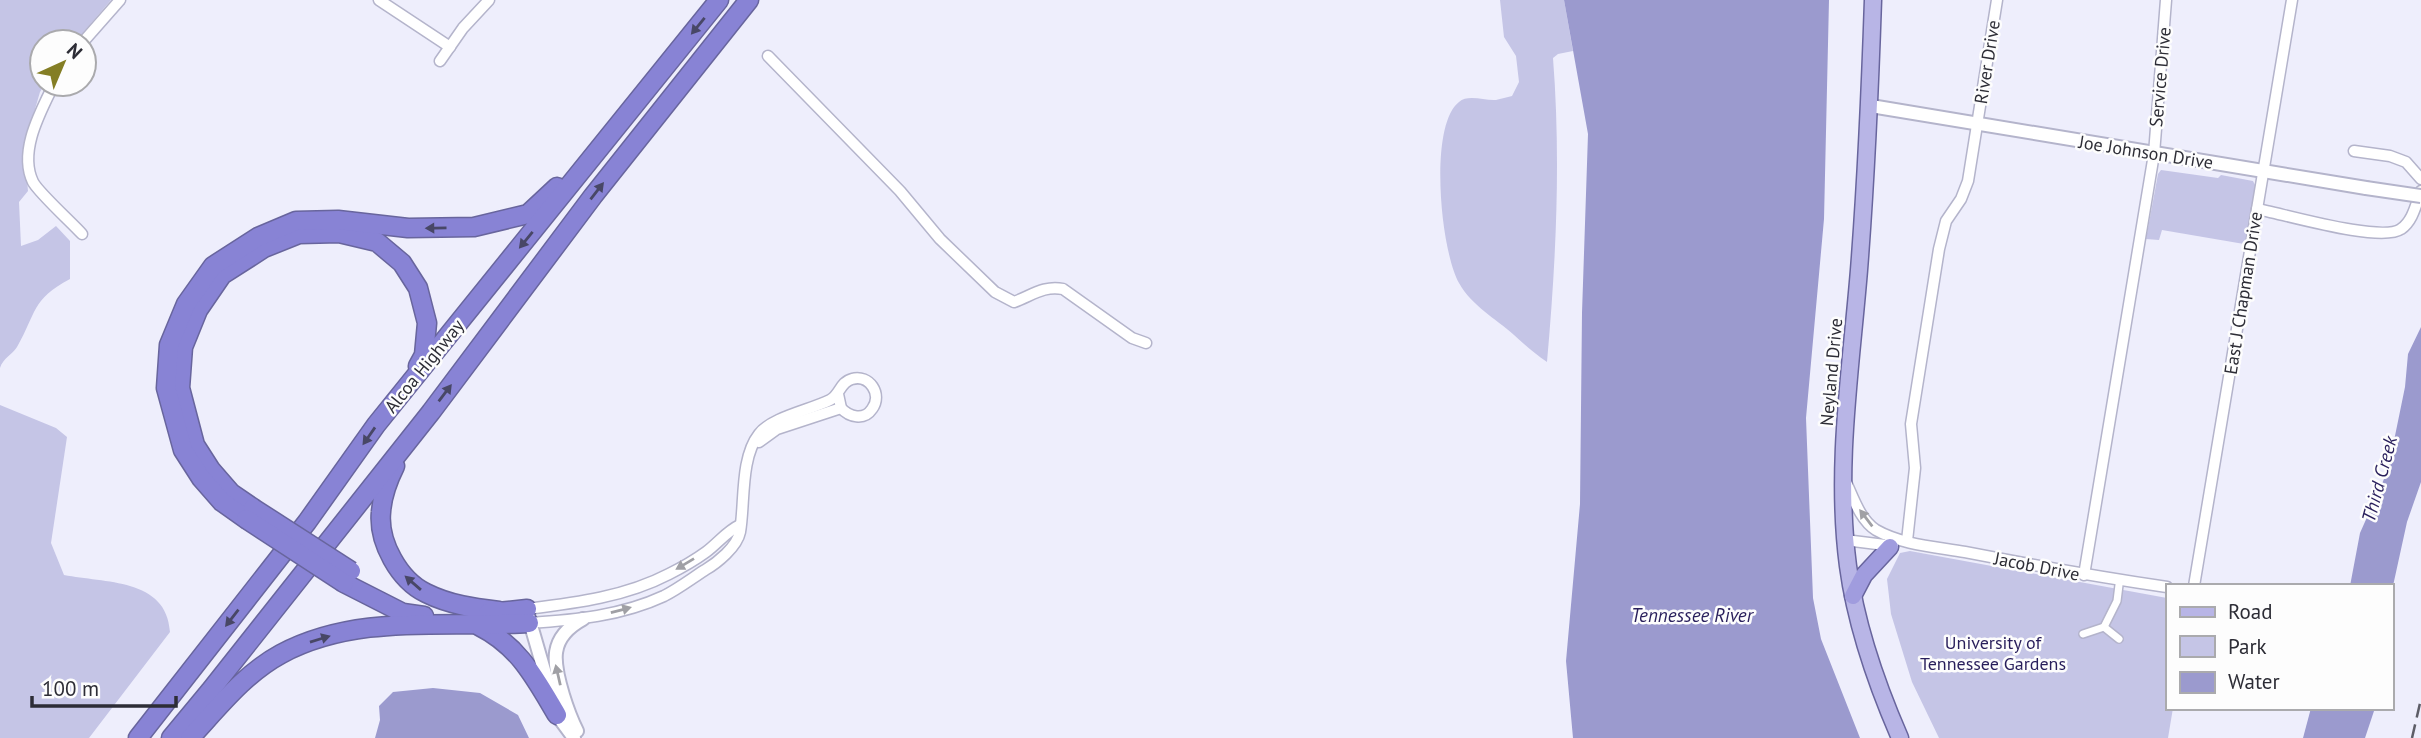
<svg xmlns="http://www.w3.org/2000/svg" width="2421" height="738" font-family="'PT Sans',sans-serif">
  <rect width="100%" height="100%" fill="#eeeefc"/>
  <g fill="#c5c5e6">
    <path d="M0,0H111L75,42H42V84H45L40,92L24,147L28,191L19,202L21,246L38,240L56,226L70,241V279C31,300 37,312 17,347C12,355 3,358 0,368Z"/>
    <path d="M1500,0H1564L1573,51L1558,54L1553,58C1561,160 1556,261 1547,362C1535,354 1525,345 1514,335C1495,318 1472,306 1459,283C1441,252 1428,126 1459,102C1468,94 1485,101 1496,100C1501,99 1507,97 1512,96L1519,82L1516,56L1504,37Z"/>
    <path d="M2161,170L2218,178L2221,175L2253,181L2255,185L2248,240L2244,244L2162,230L2159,240L2146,239L2158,174Z"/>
    <path d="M0,405L56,428L67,437L51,543L64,575C104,583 167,578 170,632L89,738H0Z"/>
    <path d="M1910,551L2167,598V708H2173L2168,738H1939L1912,682L1891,614L1887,579L1900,553Z"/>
  </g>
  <g fill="#9b9ace">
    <path d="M1564,0H1829L1824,219L1806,418L1813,598L1821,639L1860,738H1573L1566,661L1580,504L1582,313L1588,134Z"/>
    <path d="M2421,327V482L2407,522L2391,595V586H2350L2360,533L2388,470L2405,387L2408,354Z"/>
    <path d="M433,688L480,693L518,715L529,738H375L380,720L379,706L393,692Z"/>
    <path d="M2311,708H2375L2365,738H2303Z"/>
  </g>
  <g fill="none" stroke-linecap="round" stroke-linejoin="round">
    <g stroke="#b4b4cb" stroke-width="10">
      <g id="pedestrian">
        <path d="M2104,627L2119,639"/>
        <path d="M2083,634L2104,627L2117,601L2119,585"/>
      </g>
    </g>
    <g stroke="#b4b4cb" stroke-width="13">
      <g id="minor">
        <path d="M379,0L450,47"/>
        <path d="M83,42L120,0"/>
        <path d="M768,56L900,191L940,239L995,292L1014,302C1031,296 1044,285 1063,289L1132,338L1146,343"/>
        <path d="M440,61L463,28L489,0"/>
        <path d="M54,84C41,111 18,151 33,182C38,192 72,223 82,234"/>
        <path d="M2354,151L2390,156L2406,162L2421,179"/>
        <path d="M2257,209C2284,214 2381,243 2401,229C2413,221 2416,204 2421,191"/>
        <path d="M759,442L777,429L841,408"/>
        <path d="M1845,480C1853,497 1860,520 1876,530C1902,545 1937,547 1965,552C2032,565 2099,577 2167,587"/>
        <path d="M1845,540L1893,546"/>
        <path d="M1907,541L1915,468L1911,424L1939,249L1946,221L1961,199L1968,181L1997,0"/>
        <path d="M2084,575L2154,154L2166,0"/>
        <path d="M2194,586L2292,0"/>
        <path d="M527,609C575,603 625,597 669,574C681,568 695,560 706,552C718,543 727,531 740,525"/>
        <path d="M529,623C575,620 621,616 664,596C678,589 691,579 705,570C717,563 737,547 740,532C745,503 740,458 759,434C772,417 810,410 830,400C840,395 840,382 852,379C869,374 883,394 872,409C864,421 849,417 841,408L838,394"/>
      </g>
    </g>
    <g stroke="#b4b4cb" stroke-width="16">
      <g id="tertiary">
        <path d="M1871,106L2366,188"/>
        <path d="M528,615L557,715L574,738"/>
        <path d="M577,731C571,719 567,708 563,695C553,662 548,638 583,619"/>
      </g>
    </g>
    <g stroke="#68659d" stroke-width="19">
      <path id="primary" d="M1873,0C1870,90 1866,180 1859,270C1851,368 1835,468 1848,566C1856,626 1876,683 1900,738"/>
    </g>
    <g stroke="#68659d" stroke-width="19">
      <path id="trunk" d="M1853,596L1864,575L1890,547"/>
    </g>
    <g stroke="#68659d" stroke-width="21">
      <g id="motorway">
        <path d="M395,466C388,480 382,497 381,512C378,542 399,580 426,593C450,605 474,608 499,611"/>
        <path d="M253,508L231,493L211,470L195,445L180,388L183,347L198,310L222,275L264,248L299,234L339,233L377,242L402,263L418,288L427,323L424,355L418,366"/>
        <path d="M246,519L222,502L201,478L183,450L166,388L169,345L186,304L213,266L258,237L296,221L338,220L408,228L474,227L528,214L557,187"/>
        <path d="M344,583L403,613L424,616"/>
        <path d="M488,613L527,609"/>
        <path d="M479,626C519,646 535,678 557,715"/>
        <path d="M138,738L307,522L376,425L719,0"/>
        <path d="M171,738L210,691L431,412L593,196L749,0"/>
        <path d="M190,738C218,708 244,674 281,654C357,613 446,628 529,623"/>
      </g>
    </g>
    <use href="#pedestrian" stroke="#fff" stroke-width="7"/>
    <use href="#minor" stroke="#fff" stroke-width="10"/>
    <use href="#tertiary" stroke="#fff" stroke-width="12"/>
    <use href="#primary" stroke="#b8b5e6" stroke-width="16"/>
    <use href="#trunk" stroke="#a09cde" stroke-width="16"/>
    <use href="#motorway" stroke="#8883d5" stroke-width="18"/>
    <path stroke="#5d5d67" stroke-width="2.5" stroke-dasharray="14 7" stroke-linecap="butt" d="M2412,738L2421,699"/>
    <g stroke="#b4b4cb" stroke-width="16" stroke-linecap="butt">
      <path id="tertiary-bridge" d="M2366,188L2421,196"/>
    </g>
    <g stroke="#68659d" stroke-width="21" stroke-linecap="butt">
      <g id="motorway-bridge">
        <path d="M253,508L351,571"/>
        <path d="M246,519L344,583"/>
      </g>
    </g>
    <use href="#tertiary-bridge" stroke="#fff" stroke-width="12"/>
    <use href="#motorway-bridge" stroke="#8883d5" stroke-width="18"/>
  </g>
  <defs><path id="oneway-solid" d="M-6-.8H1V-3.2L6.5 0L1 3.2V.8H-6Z" transform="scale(1.75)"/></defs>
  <g fill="#484766">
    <use href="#oneway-solid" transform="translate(698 26) rotate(129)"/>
    <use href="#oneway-solid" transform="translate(597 191) rotate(-52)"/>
    <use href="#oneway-solid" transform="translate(436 228) rotate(179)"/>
    <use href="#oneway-solid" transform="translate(526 240) rotate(129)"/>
    <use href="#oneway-solid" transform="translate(445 393) rotate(-53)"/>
    <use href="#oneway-solid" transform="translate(369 436) rotate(125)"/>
    <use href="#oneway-solid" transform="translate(413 583) rotate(-139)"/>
    <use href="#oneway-solid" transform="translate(232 618) rotate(128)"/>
    <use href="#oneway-solid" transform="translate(320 639) rotate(-17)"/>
  </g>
  <g fill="#a0a0a5">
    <use href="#oneway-solid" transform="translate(1866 518) rotate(-127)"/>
    <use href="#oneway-solid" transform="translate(685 564) rotate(149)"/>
    <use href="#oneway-solid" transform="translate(621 610) rotate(-15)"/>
    <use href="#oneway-solid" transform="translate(558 675) rotate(-103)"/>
  </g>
  <g text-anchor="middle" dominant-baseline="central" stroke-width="5" stroke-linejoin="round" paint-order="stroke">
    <g font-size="18" fill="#2d2d36" stroke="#fdfdfd">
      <text transform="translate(1987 62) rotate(-81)">River Drive</text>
      <text transform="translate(2160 77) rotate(-85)">Service Drive</text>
      <text transform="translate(2146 152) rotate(9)">Joe Johnson Drive</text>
      <text transform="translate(2243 293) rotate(-81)">East J Chapman Drive</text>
      <text transform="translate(424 366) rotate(-51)">Alcoa Highway</text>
      <text transform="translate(1831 372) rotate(-85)">Neyland Drive</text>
      <text transform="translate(2037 566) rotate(11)">Jacob Drive</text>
    </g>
    <g font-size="18" fill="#281e5b" stroke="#fdfdfd">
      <text x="1993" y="642">University of<tspan x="1993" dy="21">Tennessee Gardens</tspan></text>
    </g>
    <g font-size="19" font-style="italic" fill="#291f5c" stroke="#fdfdfd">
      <text transform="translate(2379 479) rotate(-75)">Third Creek</text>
      <text x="1692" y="615">Tennessee River</text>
    </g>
  </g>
  <rect x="2166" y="584" width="228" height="126" fill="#fdfdfd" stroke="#aaaaad" stroke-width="2"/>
  <rect x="2180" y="607" width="35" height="10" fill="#b8b5e6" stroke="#aaaaad" stroke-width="2"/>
  <text x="2228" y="619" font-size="21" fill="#2d2d36">Road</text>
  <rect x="2180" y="636" width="35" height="21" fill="#c5c5e6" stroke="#aaaaad" stroke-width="2"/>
  <text x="2228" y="654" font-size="21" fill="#2d2d36">Park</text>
  <rect x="2180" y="672" width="35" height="21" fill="#9b9ace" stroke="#aaaaad" stroke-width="2"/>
  <text x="2228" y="689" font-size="21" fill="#2d2d36">Water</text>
  <g transform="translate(63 63) rotate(44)"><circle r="33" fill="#fdfdfd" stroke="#aaaaad" stroke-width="2"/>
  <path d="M0-5L12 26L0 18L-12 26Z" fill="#847e25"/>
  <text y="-10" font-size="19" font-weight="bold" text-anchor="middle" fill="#2d2d36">N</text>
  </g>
  <path d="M32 696v10h144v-10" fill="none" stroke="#2d2d36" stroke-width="3.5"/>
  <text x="42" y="696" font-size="21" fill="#2d2d36" stroke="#fdfdfd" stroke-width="5" paint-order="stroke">100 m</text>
</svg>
